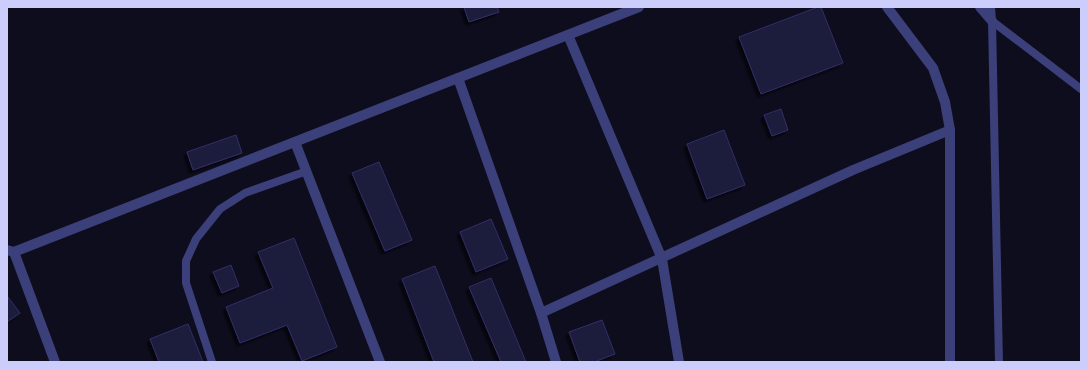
<svg xmlns="http://www.w3.org/2000/svg" width="1088" height="369" font-family="Commissioner,sans-serif">
  <defs>
    <filter id="shadow"><feDropShadow dx="-3.5" dy="3.5" stdDeviation="1" flood-color="#0009"/></filter>
  </defs>
  <rect width="100%" height="100%" fill="#0e0d1e"/>
  <g fill="#1e1a3d" stroke="#332e68" filter="url(#shadow)">
    <path d="M464,7H497L499,12L469,22Z"/>
    <path d="M818,7H821L843,63L761,94L739,37Z"/>
    <path d="M781,109L788,130L772,136L764,115Z"/>
    <path d="M724,130L745,185L707,199L687,144Z"/>
    <path d="M236,135L242,153L193,170L187,152Z"/>
    <path d="M379,162L412,240L385,251L352,173Z"/>
    <path d="M491,219L508,259L476,272L460,232Z"/>
    <path d="M294,238L337,347L302,361L287,325L240,343L226,307L273,288L258,252Z"/>
    <path d="M231,265L239,286L222,293L213,272Z"/>
    <path d="M435,266L473,362H434L402,279Z"/>
    <path d="M491,278L526,362H501L469,287Z"/>
    <path d="M7,297H8L20,313L7,322Z"/>
    <path d="M602,320L615,354L594,362H580L569,332Z"/>
    <path d="M188,324L203,362H159L150,339Z"/>
  </g>
  <g fill="none" stroke-linecap="round" stroke-linejoin="round">
    <g stroke="#3b3f7a" stroke-width="8">
      <path d="M991,7L992,21L999,362"/>
      <path d="M992,21L1081,89"/>
      <path d="M212,362L186,283V261L196,239L220,209L245,193L307,171"/>
    </g>
    <g stroke="#3b3f7a" stroke-width="10">
      <path d="M887,7L933,68L945,102L950,130V362"/>
      <path d="M980,7L992,21"/>
      <path d="M568,35L662,259L679,362"/>
      <path d="M458,78L541,313L556,362"/>
      <path d="M295,142L380,362"/>
      <path d="M7,250L14,252L639,7"/>
      <path d="M14,252L55,362"/>
      <path d="M541,313L853,170L950,130"/>
    </g>
  </g>
  <rect width="1088" height="369" fill="none" stroke="#cdcdfc" stroke-width="16"/>
</svg>
